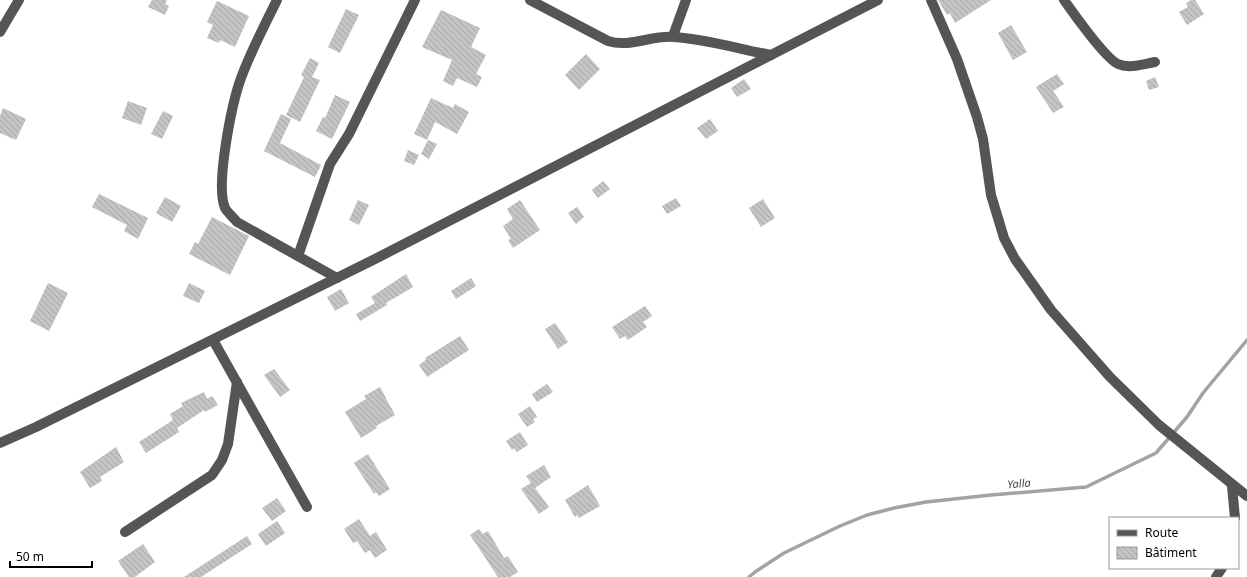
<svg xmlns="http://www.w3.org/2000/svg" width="1247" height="577" font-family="'Noto Sans',sans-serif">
  <defs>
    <pattern id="building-back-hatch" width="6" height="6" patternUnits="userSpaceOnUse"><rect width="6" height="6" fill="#c4c4c4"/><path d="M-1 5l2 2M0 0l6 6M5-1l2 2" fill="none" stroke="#a7a7a7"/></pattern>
  </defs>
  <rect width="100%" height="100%" fill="#fff"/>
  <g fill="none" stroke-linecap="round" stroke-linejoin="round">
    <path stroke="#a3a3a3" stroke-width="3.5" d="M749,577L755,572L784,553L840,526L867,515L894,508L926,502L991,495L1086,487L1156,453L1187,417L1203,393L1247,340"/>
  </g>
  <g fill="url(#building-back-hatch)">
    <path d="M152,0H167L165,4L169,6L165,15L148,7Z"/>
    <path d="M938,0H991L955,23L950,13L947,15Z"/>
    <path d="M1191,0H1195L1204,14L1187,25L1179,12L1188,7L1186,3Z"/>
    <path d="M217,1L249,16L235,47L220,40L219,43L207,38L213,25L207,22Z"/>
    <path d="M346,9L359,15L340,53L328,47Z"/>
    <path d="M441,10L480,28L471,47L486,55L476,74L482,77L477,87L457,78L453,86L443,81L452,60L422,47Z"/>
    <path d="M1011,25L1027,52L1013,60L998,33Z"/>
    <path d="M586,54L600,69L579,90L565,75Z"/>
    <path d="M310,58L319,63L312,77L320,80L300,122L286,115L304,77L301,75Z"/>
    <path d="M1057,74L1064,84L1053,91L1064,107L1053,113L1036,87Z"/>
    <path d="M1155,77L1159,87L1149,90L1146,81Z"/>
    <path d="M744,79L751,89L737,97L731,88Z"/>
    <path d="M335,95L350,102L332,139L316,131L323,117L325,118Z"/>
    <path d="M431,98L453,108L455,104L469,112L457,134L435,122L427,140L414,134Z"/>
    <path d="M128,101L147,108L141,125L122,118Z"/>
    <path d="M3,108L26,119L16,140L0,133V116Z"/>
    <path d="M163,111L173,116L162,139L151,134Z"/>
    <path d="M281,114L291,119L280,143L321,165L315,177L264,151Z"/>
    <path d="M710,119L718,131L706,139L697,128Z"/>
    <path d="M428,140L437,144L429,159L421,154Z"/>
    <path d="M408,150L419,155L414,165L404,161Z"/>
    <path d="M603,181L610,189L598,198L592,190Z"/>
    <path d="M99,194L148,218L138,239L124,231L127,225L92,207Z"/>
    <path d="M165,197L181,206L172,222L156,213Z"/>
    <path d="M676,198L681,206L667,214L662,206Z"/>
    <path d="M763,199L775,218L761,227L749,208Z"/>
    <path d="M358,200L369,205L359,225L349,220Z"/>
    <path d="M520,200L540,230L513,248L508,240L511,239L503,226L513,219L507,209Z"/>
    <path d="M577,207L584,217L576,224L568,213Z"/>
    <path d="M212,217L249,236L230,275L189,254L195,242L198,244Z"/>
    <path d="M406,274L413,287L386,303L387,305L360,321L356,314L375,303L371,297Z"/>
    <path d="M471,278L476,286L456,299L451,291Z"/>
    <path d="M48,283L68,293L49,331L30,321Z"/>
    <path d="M189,283L205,291L199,303L183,296Z"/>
    <path d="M341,289L349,303L335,311L327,297Z"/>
    <path d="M645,306L652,316L643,322L647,327L628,340L625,336L620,339L612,327Z"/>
    <path d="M555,323L568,342L558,349L545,329Z"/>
    <path d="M460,336L469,350L427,377L419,365L426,360L425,358Z"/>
    <path d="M274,369L290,390L280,397L264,375Z"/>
    <path d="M547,384L553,392L537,402L532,394Z"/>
    <path d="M380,387L395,415L376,426L377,428L361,438L345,412L366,399L364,396Z"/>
    <path d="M204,392L207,399L212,396L218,405L205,412L204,410L177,428L179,432L146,453L139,442L173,420L170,414L183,406L181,403Z"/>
    <path d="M530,406L537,417L533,419L535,422L527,427L518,414Z"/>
    <path d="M520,432L528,445L517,452L514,448L512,450L506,441Z"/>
    <path d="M116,447L124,462L100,477L102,481L90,488L80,472Z"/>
    <path d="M368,454L390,489L379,496L376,492L374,494L354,463Z"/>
    <path d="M544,465L551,477L535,488L549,507L539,514L521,489L531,483L526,476Z"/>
    <path d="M588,485L600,506L579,518L577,515L575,517L565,500Z"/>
    <path d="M277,498L286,511L272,521L262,508Z"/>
    <path d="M359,519L370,536L376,532L387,550L375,558L370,550L365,553L357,541L353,543L344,529Z"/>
    <path d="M277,521L285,533L266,546L258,534Z"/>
    <path d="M479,529L483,534L488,531L504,558L508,556L518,572L510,577H498L470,535Z"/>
    <path d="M247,536L252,544L201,577H184Z"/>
    <path d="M143,544L155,562L135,577H129L118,561Z"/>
  </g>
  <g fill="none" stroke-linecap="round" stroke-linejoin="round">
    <g stroke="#555" stroke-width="10">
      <path d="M277,0C264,26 251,51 241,78C232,103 215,185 225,208C228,213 234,218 237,222L337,278"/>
      <path d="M530,0L608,41C630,48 651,35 674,37C706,39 739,49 771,55"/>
      <path d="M931,0L957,59L977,117L983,139L991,195L1004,238L1015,259L1051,310L1110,377L1159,425L1247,496"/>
      <path d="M1064,0C1073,13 1106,59 1118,64C1129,69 1144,64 1155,62"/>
      <path d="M0,32L19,0"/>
      <path d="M673,36L686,0"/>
      <path d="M298,256L330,164L349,134L415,0"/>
      <path d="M213,340L307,507"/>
      <path d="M0,443L36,427L377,258L878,0"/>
      <path d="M1232,486L1235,518"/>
      <path d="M125,532L212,475L222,460L228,444L237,382"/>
      <path d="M1216,577L1222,568"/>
    </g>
  </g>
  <g text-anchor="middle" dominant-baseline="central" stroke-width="3.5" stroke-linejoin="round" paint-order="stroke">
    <g font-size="11" font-style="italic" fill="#444" stroke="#fff">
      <text transform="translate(1019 483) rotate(-5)">Yalla</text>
    </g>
  </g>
  <rect x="1109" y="517" width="130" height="52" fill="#ffffff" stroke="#999999"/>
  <rect x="1117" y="530" width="20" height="6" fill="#555555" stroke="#999999"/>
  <text x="1145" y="537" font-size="12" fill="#000000">Route</text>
  <rect x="1117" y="547" width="20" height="12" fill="url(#building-back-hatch)" stroke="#999999"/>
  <text x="1145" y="557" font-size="12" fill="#000000">Bâtiment</text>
  <path d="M10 561v6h82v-6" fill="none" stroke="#000000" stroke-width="2"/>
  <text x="16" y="561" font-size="12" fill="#000000" stroke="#ffffff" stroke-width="3" paint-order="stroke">50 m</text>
</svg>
